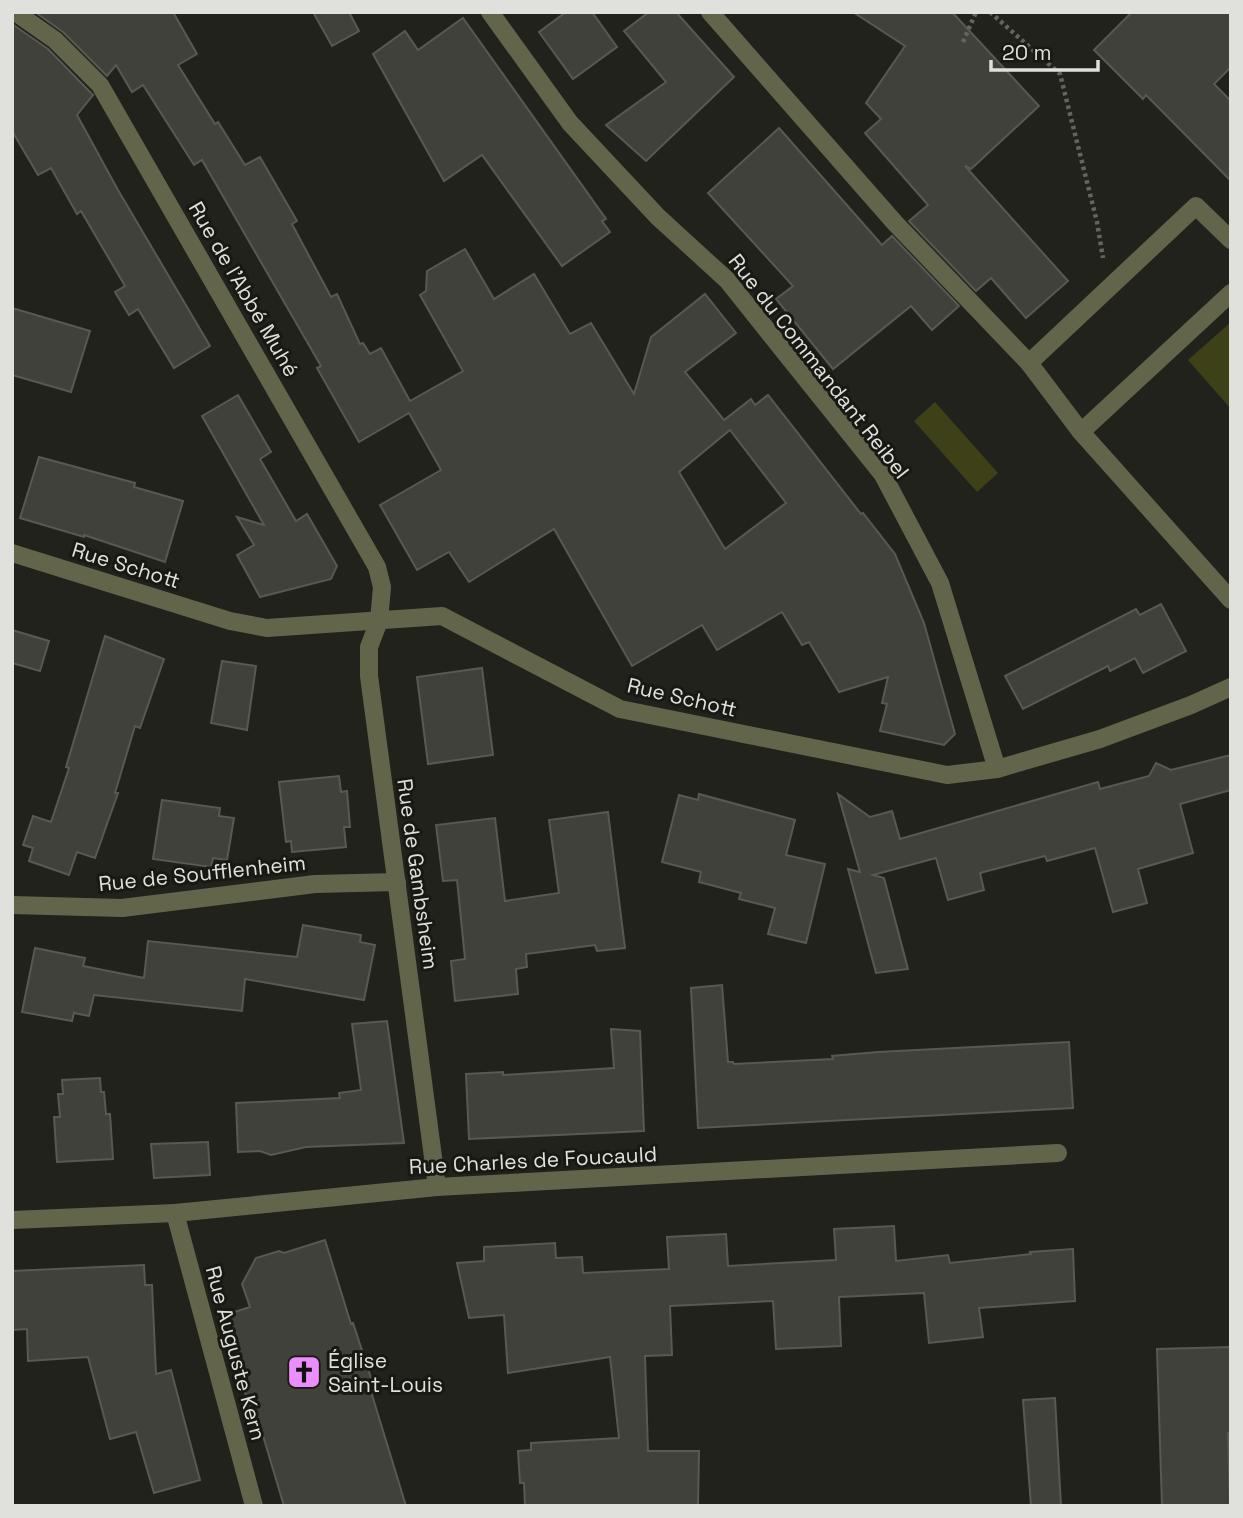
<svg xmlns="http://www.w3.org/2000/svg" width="1243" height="1518" font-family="'Space Grotesk',sans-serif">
  <rect width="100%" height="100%" fill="#22221d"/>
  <g fill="#3e4017">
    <path d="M1231,322V409L1188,360Z"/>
    <path d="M935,402L998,473L977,492L914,421Z"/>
  </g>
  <g fill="#41413b" stroke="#595953" stroke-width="2" fill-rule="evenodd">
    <path d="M35,12H173L197,54L178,65L215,124L218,122L245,165L260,157L297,221L292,224L331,297L337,294L360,344L363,343L370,354L381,348L410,401L463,371L420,295L426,291L427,271L465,249L494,299L534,274L570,334L591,323L634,394L651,337L705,294L736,333L685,372L724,420L751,399L755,405L768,395L861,514L863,513L895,554L924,623L955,734L944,745L880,731L887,704L882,703L888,677L839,692L809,642L802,645L782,612L717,650L702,625L632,666L554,529L469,582L449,552L417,570L380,505L441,470L409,413L359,442L317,368L321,366L202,160L194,165L143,85L132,92L116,65L107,76L63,32ZM730,430L786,503L725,549L679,472Z"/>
    <path d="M313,12H349L359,31L332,46Z"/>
    <path d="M566,12H592L617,47L573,79L539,32Z"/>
    <path d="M649,12H676L734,77L646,161L606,125L666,82L624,31Z"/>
    <path d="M853,12H952L1039,106L971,169L965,166L1068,281L1026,318L991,278L976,291L909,221L928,205L865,133L881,119L866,103L905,46Z"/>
    <path d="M1132,12H1231V67L1214,84L1231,101V181L1146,95L1143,99L1094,50Z"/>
    <path d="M463,18L606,219L602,221L610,232L562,266L482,155L444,181L373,54L405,31L418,50Z"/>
    <path d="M12,24L48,49L93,95L77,115L118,190L210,346L174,368L138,309L129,315L115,292L125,286L81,211L77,214L51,168L38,175L12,131Z"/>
    <path d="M779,128L882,245L892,236L959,306L932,330L911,306L833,369L776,299L793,286L708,193Z"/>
    <path d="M12,308L90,331L71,392L12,375Z"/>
    <path d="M238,395L271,452L260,459L296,521L307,514L337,566L331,579L260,597L237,555L254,545L237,517L264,525L202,416Z"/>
    <path d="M39,457L135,483L134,487L183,501L165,562L84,535V537L20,518Z"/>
    <path d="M1161,604L1186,651L1143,673L1135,658L1110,671L1108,666L1023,709L1005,676L1136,609L1140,615Z"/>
    <path d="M12,630L49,641L40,671L12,663Z"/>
    <path d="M105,636L164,659L140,728L135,726L115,793H118L95,858L77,852L69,875L29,861L33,848L23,845L33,816L51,822L69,768L66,767Z"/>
    <path d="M222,661L256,666L247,730L211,723Z"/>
    <path d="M482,668L493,755L428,764L417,677Z"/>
    <path d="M1231,755V790L1180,804L1193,853L1138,869L1147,903L1113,912L1095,848L1047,861L1045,856L980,873L984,890L948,900L936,858L873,875L884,878L908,969L876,973L848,869L860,872L838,794L870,817L892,811L900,839L1098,782L1100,789L1149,776L1156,763L1171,770Z"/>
    <path d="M339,776L341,792L347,791L350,827H344L346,847L292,852L291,841L286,842L279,782Z"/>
    <path d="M699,794L795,820L786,855L825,864L806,943L768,934L775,908L739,899L741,893L699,882L701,872L662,862L679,795L698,800Z"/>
    <path d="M162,800L220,808L219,816L234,818L227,860L213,858L211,867L153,859Z"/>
    <path d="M608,812L625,948L597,951L595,945L526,954L527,967L516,969L518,994L455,1001L451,961L465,959L457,880L443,881L436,825L495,818L505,901L559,893L549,820Z"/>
    <path d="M303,925L361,935L360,942L375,945L364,1000L245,979L242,1011L94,995L89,1016L74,1013L72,1021L22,1012L35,948L85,958L83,966L144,978L148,941L297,957Z"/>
    <path d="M722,985L728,1062H733L734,1064L833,1059L832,1056L878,1052L1069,1042L1073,1108L698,1128L691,988Z"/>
    <path d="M387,1021L404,1143L306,1147L271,1155L260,1151L238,1152L236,1103L340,1098L339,1093L361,1090L352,1024Z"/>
    <path d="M611,1029L640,1031L644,1131L469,1139L466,1074L503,1072V1075L614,1068Z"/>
    <path d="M100,1078L101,1092H104L106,1114H110L113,1159L57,1162L54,1117H60L58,1094H63L62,1080Z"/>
    <path d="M208,1142L210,1175L154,1178L151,1144Z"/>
    <path d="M894,1226L896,1261L948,1255L950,1263L1031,1254L1030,1252L1073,1249L1075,1301L979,1308L983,1337L929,1343L924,1293L839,1297L841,1346L776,1349L773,1301L670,1306L672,1355L645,1356L648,1451H699L698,1506H525L524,1483H520L518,1451L531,1450V1443L619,1438L610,1357L508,1373L504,1315L469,1318L457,1263L484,1261V1247L555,1243L556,1258L582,1257L583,1273L669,1269L667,1237L726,1234L728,1266L836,1260L834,1229Z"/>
    <path d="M325,1240L351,1324L353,1323L373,1384L369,1385L406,1506H284L258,1419L254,1421L235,1360L239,1359L225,1315L250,1307L242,1284L256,1258L279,1251L284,1253Z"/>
    <path d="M144,1265L145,1285H152L156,1374L171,1370L200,1480L154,1493L136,1432L110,1439L88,1357L28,1361L27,1329L12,1330V1271Z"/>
    <path d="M1231,1347V1433H1228L1230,1506H1162L1157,1349Z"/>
    <path d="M1055,1398L1061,1506H1031L1023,1400Z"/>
  </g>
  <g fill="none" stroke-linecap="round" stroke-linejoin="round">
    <g stroke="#656560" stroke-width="4.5" stroke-dasharray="3.5 3.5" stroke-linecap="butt">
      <path d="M990,12L1060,74L1097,222L1103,258"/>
      <path d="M963,42L976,12"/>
    </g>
    <g stroke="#63654b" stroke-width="18">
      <path d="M15,12L55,40L100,85L377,567L382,587L379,621L369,647V676L437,1187"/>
      <path d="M490,12L570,123L658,217L727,280L883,475L940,583L997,769"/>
      <path d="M710,12L895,223L1029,363L1081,432L1231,600"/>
      <path d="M1029,363L1196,206L1231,240"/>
      <path d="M1081,432L1231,293"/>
      <path d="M12,553L230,621L267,628L442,616L620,709L947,775L997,769L1100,739L1191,705L1231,687"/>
      <path d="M12,905L122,908L315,884L397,882"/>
      <path d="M175,1213L254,1506"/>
      <path d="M12,1220L175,1213L437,1187L1058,1153"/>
    </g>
  </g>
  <defs>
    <g id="church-square" transform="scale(1.75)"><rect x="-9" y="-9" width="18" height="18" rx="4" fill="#eb8dfc" stroke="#191914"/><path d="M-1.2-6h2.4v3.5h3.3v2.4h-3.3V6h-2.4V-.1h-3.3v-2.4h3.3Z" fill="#111"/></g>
  </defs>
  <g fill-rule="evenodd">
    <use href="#church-square" x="304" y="1372"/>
  </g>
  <g text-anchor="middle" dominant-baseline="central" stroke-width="6" stroke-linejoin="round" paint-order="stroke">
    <g font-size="21" fill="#e0e0dc" stroke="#191914">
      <text transform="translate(244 289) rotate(60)">Rue de l'Abbé Muhé</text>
      <text transform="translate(819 366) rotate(52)">Rue du Commandant Reibel</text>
      <text transform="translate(126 565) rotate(17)">Rue Schott</text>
      <text transform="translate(682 697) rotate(13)">Rue Schott</text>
      <text transform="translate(202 873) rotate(-6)">Rue de Soufflenheim</text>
      <text transform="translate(418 874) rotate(82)">Rue de Gambsheim</text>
      <text transform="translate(533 1160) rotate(-3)">Rue Charles de Foucauld</text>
      <text transform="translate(236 1353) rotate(75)">Rue Auguste Kern</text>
    </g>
    <g font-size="21" fill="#e0e0dc" stroke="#191914" text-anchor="start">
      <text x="328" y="1360">Église<tspan x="328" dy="24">Saint-Louis</tspan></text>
    </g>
  </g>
  <rect width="1243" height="1518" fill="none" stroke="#e0e0dc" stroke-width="28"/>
  <path d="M991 60v10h107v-10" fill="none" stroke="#e0e0dc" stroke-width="3.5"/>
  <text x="1002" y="60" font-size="21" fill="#e0e0dc" stroke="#191914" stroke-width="5" paint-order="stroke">20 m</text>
</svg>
